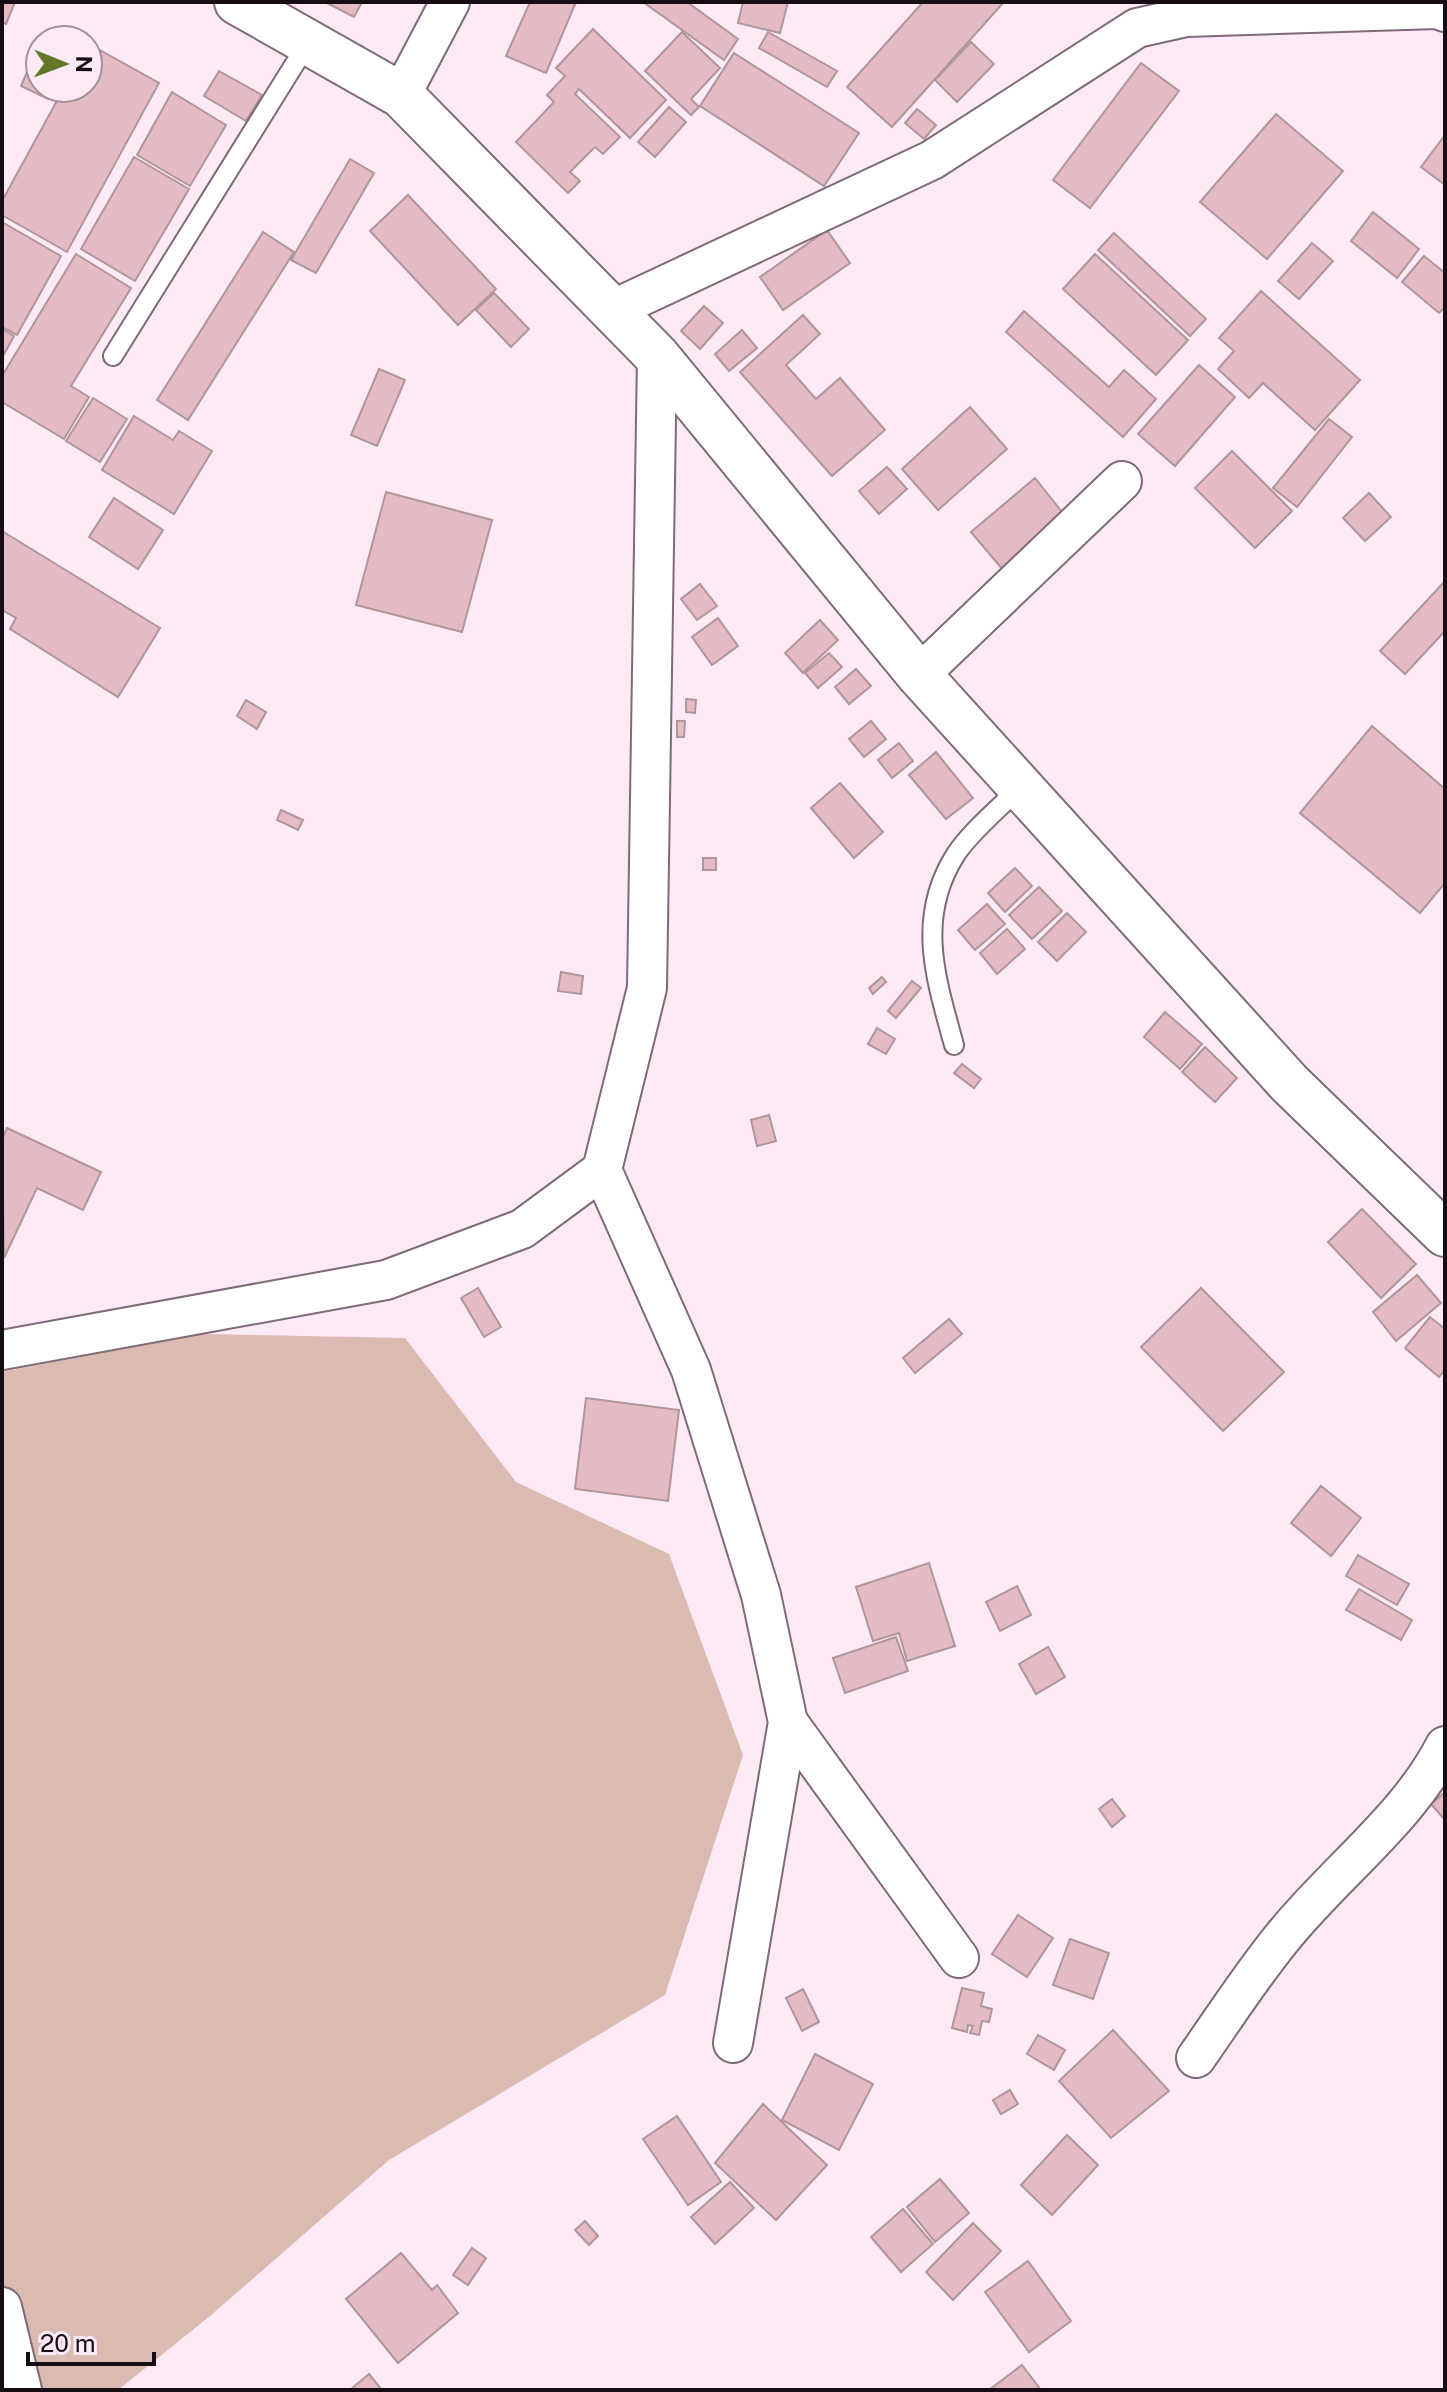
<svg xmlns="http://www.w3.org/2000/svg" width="1447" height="2392" font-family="'Public Sans',sans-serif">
  <rect width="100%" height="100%" fill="#fdeaf7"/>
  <path fill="#dabab1" d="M201,1334L405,1338L516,1482L669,1554L743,1755L665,1995L389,2160L210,2316L118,2390H2V1372Z"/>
  <g fill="#e4bbc3" stroke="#b0959a" stroke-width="2">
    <path d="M2,2H15L6,24L2,22Z"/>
    <path d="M325,2H362L354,17Z"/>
    <path d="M530,2H576L546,73L506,56Z"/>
    <path d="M643,2H687L738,39L724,60Z"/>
    <path d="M743,2H788L780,33L738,23Z"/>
    <path d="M923,2H1004L892,127L847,87Z"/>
    <path d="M593,29L666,100L630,138L579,89L575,94L620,137L603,154L595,147L570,172L580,181L568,193L516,142L554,102L547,95L565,76L556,68Z"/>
    <path d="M682,32L720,68L691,99L699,107L691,115L645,71Z"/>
    <path d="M768,32L837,71L827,87L759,48Z"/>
    <path d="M971,42L994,64L957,102L935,80Z"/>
    <path d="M89,44L159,83L67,252L2,215V201L64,88H88Z"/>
    <path d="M37,49L40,88H53L48,99L21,86Z"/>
    <path d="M734,53L859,133L824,186L700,106Z"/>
    <path d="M1141,63L1179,91L1090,208L1053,180Z"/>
    <path d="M219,71L262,95L246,121L204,96Z"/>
    <path d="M172,92L226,125L190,186L137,155Z"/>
    <path d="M669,107L686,122L655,157L638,142Z"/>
    <path d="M917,109L936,125L924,139L905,123Z"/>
    <path d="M1276,114L1343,171L1267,259L1200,202Z"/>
    <path d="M1445,135V185L1421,167Z"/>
    <path d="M134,157L189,189L135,281L81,249Z"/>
    <path d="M350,159L374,173L316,273L291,260Z"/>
    <path d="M408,195L496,289L458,325L370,231Z"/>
    <path d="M1373,212L1419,249L1397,278L1351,241Z"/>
    <path d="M2,222L61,256L17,335L2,327Z"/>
    <path d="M827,230L850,263L783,310L760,277Z"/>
    <path d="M263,232L294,252L188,420L157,400Z"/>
    <path d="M1114,233L1206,319L1190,336L1098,250Z"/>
    <path d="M1312,243L1333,261L1299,299L1278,281Z"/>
    <path d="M76,254L131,288L71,386L89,397L64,439L2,402V376Z"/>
    <path d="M1095,254L1188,340L1156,375L1063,289Z"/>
    <path d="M1424,256L1445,273V307L1439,313L1402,282Z"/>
    <path d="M1261,291L1360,380L1315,430L1263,383L1249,398L1218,369L1234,351L1219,338Z"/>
    <path d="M494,293L529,329L511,347L476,310Z"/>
    <path d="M704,306L723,323L700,349L681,331Z"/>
    <path d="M1024,311L1109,387L1124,370L1156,399L1123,437L1006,332Z"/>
    <path d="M803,315L820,334L786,365L816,399L840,378L885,430L832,476L740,372Z"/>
    <path d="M2,329L14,336L2,358Z"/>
    <path d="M742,330L757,348L729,371L715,354Z"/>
    <path d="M1199,365L1235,397L1175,466L1138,434Z"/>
    <path d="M379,369L405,380L377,446L351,435Z"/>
    <path d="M93,398L127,419L100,462L66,441Z"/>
    <path d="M970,407L1007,449L938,510L902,469Z"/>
    <path d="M134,416L173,440L179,431L212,451L174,514L102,470Z"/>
    <path d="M1329,419L1352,437L1297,507L1273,488Z"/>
    <path d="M1232,451L1292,511L1255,548L1195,488Z"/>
    <path d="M887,467L907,489L879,514L859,491Z"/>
    <path d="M1035,478L1066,517L1003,570L971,532Z"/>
    <path d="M386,492L492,520L462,632L356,605Z"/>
    <path d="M1369,493L1391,517L1365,541L1343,518Z"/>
    <path d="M114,498L163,530L138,569L89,537Z"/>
    <path d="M2,531L160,628L118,697L10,629L16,618L2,610Z"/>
    <path d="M1445,581V631L1405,674L1380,651Z"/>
    <path d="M700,584L717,606L697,620L681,599Z"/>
    <path d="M718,618L738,646L712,665L692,637Z"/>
    <path d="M820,620L838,640L803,673L785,653Z"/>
    <path d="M829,653L842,667L818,688L805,673Z"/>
    <path d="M856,669L871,686L849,704L835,687Z"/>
    <path d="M686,699L696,700L695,713L686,712Z"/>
    <path d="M246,700L266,712L257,729L237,716Z"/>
    <path d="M677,721H685L684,737H677Z"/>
    <path d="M871,721L886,739L864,757L849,739Z"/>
    <path d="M1372,726L1445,789V883L1420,913L1300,813Z"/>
    <path d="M899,743L913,761L892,778L878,760Z"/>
    <path d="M936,752L973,798L946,819L909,775Z"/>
    <path d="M840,783L883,832L854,858L811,808Z"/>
    <path d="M281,810L303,820L298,830L277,820Z"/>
    <rect x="703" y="858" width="13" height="12"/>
    <path d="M1015,868L1032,886L1005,912L988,893Z"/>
    <path d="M1039,887L1062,911L1032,939L1009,915Z"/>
    <path d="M987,904L1005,924L975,950L958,930Z"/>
    <path d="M1067,913L1086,932L1057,961L1038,942Z"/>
    <path d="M1007,929L1025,949L997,974L980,953Z"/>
    <path d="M561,972L583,976L581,994L558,991Z"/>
    <path d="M882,977L886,982L873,994L869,988Z"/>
    <path d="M912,981L921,988L896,1018L888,1011Z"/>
    <path d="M1165,1012L1202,1044L1180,1069L1144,1037Z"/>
    <path d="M877,1028L895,1039L886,1054L868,1044Z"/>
    <path d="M1205,1047L1237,1078L1215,1102L1182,1072Z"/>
    <path d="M962,1064L981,1079L974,1088L954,1073Z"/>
    <path d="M769,1115L776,1141L757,1146L751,1120Z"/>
    <path d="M7,1128L101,1172L83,1210L37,1188L4,1258L2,1139Z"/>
    <path d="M1362,1209L1416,1264L1381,1298L1328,1242Z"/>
    <path d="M1417,1275L1441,1303L1396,1341L1373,1312Z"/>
    <path d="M478,1288L501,1327L484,1337L461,1298Z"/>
    <path d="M1201,1288L1284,1372L1223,1431L1141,1347Z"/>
    <path d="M1430,1317L1445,1329V1370L1439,1377L1405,1348Z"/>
    <path d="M949,1319L962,1334L915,1373L903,1358Z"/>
    <path d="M586,1398L679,1410L668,1501L575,1489Z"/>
    <path d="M1321,1486L1361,1518L1331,1556L1291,1523Z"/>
    <path d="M1358,1555L1409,1584L1397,1605L1346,1576Z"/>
    <path d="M929,1563L955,1646L907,1661L899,1633L873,1641L856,1587Z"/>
    <path d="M1017,1586L1031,1615L1000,1631L986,1602Z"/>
    <path d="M1359,1589L1412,1620L1401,1640L1346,1610Z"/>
    <path d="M896,1637L908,1671L845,1693L833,1658Z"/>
    <path d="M1048,1647L1065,1677L1036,1694L1019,1664Z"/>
    <path d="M1445,1792V1820L1431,1804Z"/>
    <path d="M1112,1799L1125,1816L1112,1827L1099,1809Z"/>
    <path d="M1018,1915L1053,1938L1027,1977L992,1954Z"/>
    <path d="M1070,1939L1109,1953L1093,1999L1053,1985Z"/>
    <path d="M962,1988L984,1993L981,2006L992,2009L989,2022L982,2021L979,2035L970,2033L973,2026L968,2025L967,2032L952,2028Z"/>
    <path d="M803,1989L819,2022L802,2031L786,1998Z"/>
    <path d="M1113,2030L1169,2091L1111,2138L1059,2081Z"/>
    <path d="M1038,2035L1065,2050L1054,2070L1027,2054Z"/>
    <path d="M815,2054L873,2084L839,2150L782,2120Z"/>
    <path d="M1010,2090L1018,2104L1001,2114L993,2100Z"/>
    <path d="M763,2104L827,2165L776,2220L715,2163Z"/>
    <path d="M677,2116L721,2182L688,2205L643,2139Z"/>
    <path d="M1067,2135L1098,2165L1052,2215L1021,2185Z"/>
    <path d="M940,2179L969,2213L935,2242L907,2207Z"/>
    <path d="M730,2182L754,2208L715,2244L691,2217Z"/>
    <path d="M903,2209L933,2244L901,2272L871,2237Z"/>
    <path d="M585,2221L598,2236L589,2245L575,2230Z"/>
    <path d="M973,2223L1001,2251L953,2300L926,2272Z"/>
    <path d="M472,2248L486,2258L468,2285L453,2275Z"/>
    <path d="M401,2253L432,2290L437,2285L458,2313L398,2363L346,2299Z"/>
    <path d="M1028,2261L1071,2321L1029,2352L985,2292Z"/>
    <path d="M1022,2365L1041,2390H989Z"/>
    <path d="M369,2374L382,2390H350Z"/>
  </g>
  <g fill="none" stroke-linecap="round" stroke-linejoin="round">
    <g stroke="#7f6b78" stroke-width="22">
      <g id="lane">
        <path d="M113,356L309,41"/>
        <path d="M954,1045C936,979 915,918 956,854C972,830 1000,808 1020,787"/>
      </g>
    </g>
    <g stroke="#7f6b78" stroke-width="42">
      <g id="street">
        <path d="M401,95L450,2"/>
        <path d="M614,309L932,160L1137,28L1186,17L1437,9L1445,12"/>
        <path d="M919,675L1122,481"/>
        <path d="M602,1170L691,1370L761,1595L788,1722L733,2043"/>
        <path d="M2,1350L386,1280L522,1229L602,1170L647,988L657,356"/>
        <path d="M788,1722L959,1958"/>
        <path d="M1196,2058C1224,2018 1251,1976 1282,1938C1334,1873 1407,1820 1445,1746"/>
        <path d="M2,2307L22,2390"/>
      </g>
    </g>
    <g stroke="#7f6b78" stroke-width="48">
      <path id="primary" d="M237,2L401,95L657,356L919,675L1290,1084L1445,1234"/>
    </g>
    <use href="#lane" stroke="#fff" stroke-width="18"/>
    <use href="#street" stroke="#fff" stroke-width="38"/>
    <use href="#primary" stroke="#fff" stroke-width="44"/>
  </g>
  <rect width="1447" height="2392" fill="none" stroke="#160e14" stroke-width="8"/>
  <g transform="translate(64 64) rotate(91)"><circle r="38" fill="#fdeaf7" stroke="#a1929c" stroke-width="2"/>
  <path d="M0-6L14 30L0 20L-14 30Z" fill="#637727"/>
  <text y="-12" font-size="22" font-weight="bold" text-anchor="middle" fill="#160e14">N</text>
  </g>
  <path d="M28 2352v12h126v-12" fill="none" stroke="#160e14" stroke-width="4"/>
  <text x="40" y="2352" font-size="24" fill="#160e14" stroke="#fdeaf7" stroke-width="6" paint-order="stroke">20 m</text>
</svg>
